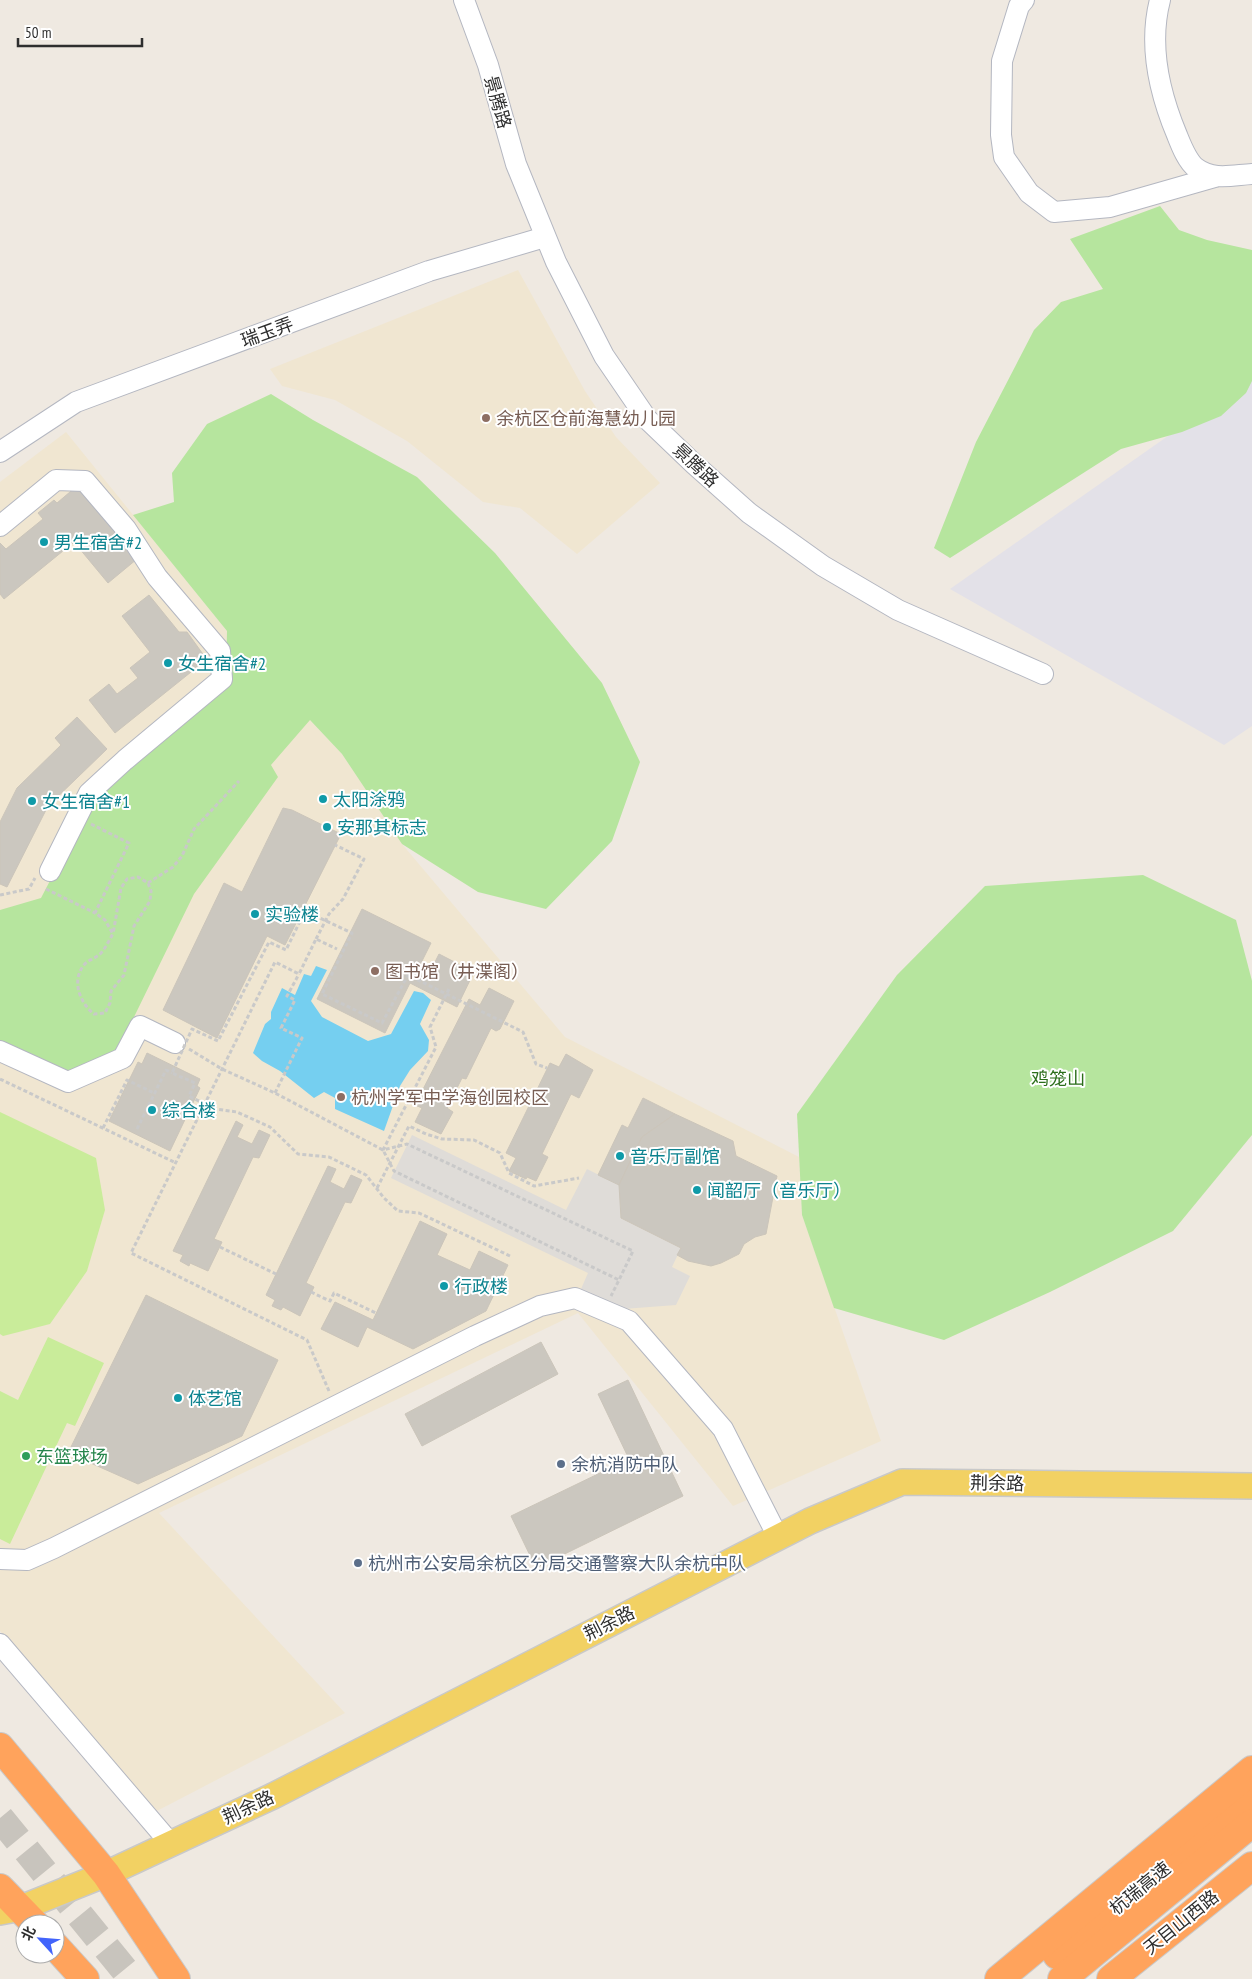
<svg xmlns="http://www.w3.org/2000/svg" width="1252" height="1979" font-family="'PT Sans Narrow','Noto Sans SC',sans-serif">
  <rect width="100%" height="100%" fill="#efe9e1"/>
  <path fill="#e3e1e8" d="M1252,377V726L1224,745L950,589Z"/>
  <g fill="#f0e6d1">
    <path d="M518,270L585,391L616,437L660,483L577,554L520,508L483,502L407,441L335,400L282,386L270,369Z"/>
    <path d="M66,432L227,631L342,754L402,844L565,1037L799,1157L802,1215L881,1441L733,1506L578,1313L159,1513L345,1713L153,1813L0,1631V482Z"/>
  </g>
  <g fill="#b6e59e">
    <path d="M1160,206L1179,230L1207,240L1252,250V381L1246,393L1221,416L1182,432L1121,449L950,558L934,548L976,442L1034,330L1061,302L1103,289L1070,239Z"/>
    <path d="M271,394L313,420L417,477L495,553L602,683L640,762L612,841L546,909L478,892L402,844L342,754L310,720L271,765L278,777L194,894L115,1056L65,1077L0,1046V910L41,898L94,796L226,680L227,631L133,515L174,502L172,473L207,424Z"/>
    <path d="M1143,875L1236,920L1252,981V1135L1173,1231L1050,1292L944,1340L834,1308L802,1215L797,1114L897,975L985,886Z"/>
  </g>
  <g fill="#c9ec9a">
    <path d="M0,1112L96,1158L105,1210L87,1271L50,1324L3,1336L0,1334Z"/>
    <path d="M48,1337L104,1363L75,1426L67,1423L10,1544L0,1539V1391L18,1400Z"/>
  </g>
  <path fill="#dfdcd8" d="M412,1135L566,1210L587,1169L619,1185L621,1218L681,1248L672,1267L690,1276L676,1305L623,1309L581,1289L588,1273L391,1178Z"/>
  <path fill="#75cff0" d="M316,966L327,970L311,1001L322,1017L368,1041L391,1034L414,991L423,993L431,1000L420,1024L429,1040L428,1051L410,1070L400,1086L384,1131L335,1109V1098L324,1092L314,1098L280,1071L262,1061L253,1053L265,1024L271,1019V1012L282,988L295,995L304,974L311,976Z"/>
  <g fill="#cbc7bf" stroke="#cbc5ba">
    <path d="M77,486L137,559L108,583L74,542L4,599L0,594V543L6,549L43,519L38,513L54,500L57,503Z"/>
    <path d="M149,595L179,632H187L205,657L198,662L201,664L115,733L89,700L109,684L117,694L138,678L130,668L150,652L122,616Z"/>
    <path d="M77,717L107,749L48,806L7,887L0,884V822L17,788L61,745L55,738Z"/>
    <path d="M283,808L292,810L341,834L285,945L267,936L217,1038L163,1010L224,883L242,892Z"/>
    <path d="M362,909L431,943L417,971L428,976L439,954L474,972L457,1007L410,983L385,1033L317,999Z"/>
    <path d="M489,988L514,1001L500,1029L496,1031L491,1028L466,1079L462,1078L447,1108L453,1112L441,1134L415,1122L422,1108L415,1105L469,999L480,1005Z"/>
    <path d="M147,1053L200,1079L197,1086L200,1088L170,1151L109,1121L138,1062L142,1064Z"/>
    <path d="M566,1054L593,1070L579,1098L571,1094L542,1154L548,1157L536,1181L527,1177L526,1179L509,1171L516,1158L506,1153L550,1063L559,1067Z"/>
    <path d="M643,1098L675,1114L642,1137L619,1185L598,1175L622,1125L628,1128Z"/>
    <path d="M675,1114L733,1141L736,1156L777,1176L766,1234L755,1237L744,1244L739,1254L721,1263L711,1266L688,1261L677,1255L681,1248L621,1218L619,1185L642,1137Z"/>
    <path d="M236,1121L243,1125L237,1137L252,1144L259,1130L270,1135L259,1158L253,1157L214,1239L222,1242L208,1271L190,1263L189,1266L180,1261L183,1255L173,1251Z"/>
    <path d="M328,1166L336,1169L330,1182L344,1189L351,1175L362,1180L351,1203L345,1202L306,1283L314,1287L300,1316L283,1307L281,1310L272,1306L275,1300L266,1295Z"/>
    <path d="M420,1221L447,1234L437,1255L470,1270L479,1251L508,1265L486,1311L413,1349L367,1327L358,1347L321,1329L335,1302L373,1320Z"/>
    <path d="M146,1295L278,1360L242,1436L138,1484L68,1453Z"/>
    <path d="M541,1342L558,1374L422,1446L405,1414Z"/>
    <path d="M628,1380L683,1496L536,1568L511,1516L629,1459L598,1394Z"/>
  </g>
  <g fill="none" stroke-linecap="round" stroke-linejoin="round">
    <path stroke="#c8c4bd" stroke-width="28" stroke-dasharray="28 14" stroke-linecap="butt" d="M0,1818L132,1979"/>
    <g stroke="#b4b7c1" stroke-width="22">
      <g id="minor">
        <path d="M464,0L488,65L516,164L556,262L604,356L647,419L694,464L749,513L823,566L898,610L1043,674"/>
        <path d="M1024,0L1019,6L1002,61L1001,135L1004,157L1029,193L1054,212L1110,207L1215,177"/>
        <path d="M1160,0C1148,46 1159,92 1177,135C1181,145 1187,161 1196,168C1213,181 1233,175 1252,174"/>
        <path d="M0,452L76,402L429,271L545,237"/>
        <path d="M0,526L56,480L85,481L126,529L157,577L220,651L222,679L125,760L89,793L50,871"/>
        <path d="M0,1051L68,1082L123,1058L140,1026L175,1043"/>
        <path d="M0,1559L27,1560L54,1548L475,1336L540,1306L575,1298L629,1321L723,1429L778,1537"/>
        <path d="M0,1644L171,1844"/>
      </g>
    </g>
    <g stroke="#c9c9c9" stroke-width="28">
      <path id="major" d="M0,1912L21,1908L106,1874L273,1796L810,1521L902,1482L1252,1486"/>
    </g>
    <g stroke="#c9c9c9" stroke-width="30">
      <g id="highway">
        <path d="M0,1747L106,1874L176,1979"/>
        <path d="M0,1888L35,1924"/>
        <path d="M55,1946L85,1979"/>
        <path d="M1057,1955L1252,1797"/>
        <path d="M999,1979L1252,1770"/>
        <path d="M1062,1979L1252,1823"/>
        <path d="M1111,1979L1252,1866"/>
      </g>
    </g>
    <g stroke="#c9c9c9" stroke-width="3" stroke-dasharray="4 2.5" stroke-linecap="butt">
      <path d="M91,824L129,843L95,913L105,920L113,934C109,940 106,948 100,954C96,958 88,960 84,965C71,981 80,1003 94,1014L105,1013L110,1003L111,991L124,975L134,926L150,901L151,891L148,883L138,877L127,879L121,888L113,934"/>
      <path d="M148,883L173,867L182,856L194,829L239,781"/>
      <path d="M46,889L95,913"/>
      <path d="M0,895L29,889L35,878"/>
      <path d="M316,939L329,914L343,899L364,859L335,845"/>
      <path d="M449,989L430,1027L436,1047L383,1150L407,1144L633,1251L619,1280"/>
      <path d="M189,1049L222,1069L275,1093L383,1150L394,1171L619,1280L611,1296"/>
      <path d="M0,1079L176,1163"/>
      <path d="M275,1093L302,1038L281,1028L295,1000L287,996L299,974"/>
      <path d="M103,1128L127,1080L154,1093"/>
      <path d="M137,1129L166,1070L172,1073"/>
      <path d="M220,1247L276,1274"/>
      <path d="M311,1292L330,1301L334,1293L376,1313"/>
      <path d="M329,1391L307,1340L131,1253L275,962L299,974L316,939L337,949"/>
    </g>
    <use href="#minor" stroke="#fff" stroke-width="20"/>
    <use href="#major" stroke="#f2d163" stroke-width="25"/>
    <use href="#highway" stroke="#ffa35c" stroke-width="28"/>
    <g stroke="#c9c9c9" stroke-width="3" stroke-dasharray="4 2.5" stroke-linecap="butt">
      <path d="M377,1188L409,1126L426,1134L442,1139L474,1140L500,1153L509,1173L534,1186L579,1178"/>
      <path d="M510,1256L419,1213L398,1211L384,1198L366,1175L329,1157L298,1154L270,1127L237,1112L215,1109L189,1096L195,1083L172,1073L192,1029L218,1041L269,942L286,950L305,911L352,933L322,994L382,1023L408,975L523,1032L536,1064L547,1068"/>
    </g>
  </g>
  <g fill="#8d6e63" stroke="#fff" stroke-width="2">
    <circle cx="486" cy="418" r="5"/>
    <circle cx="375" cy="971" r="5"/>
    <circle cx="341" cy="1097" r="5"/>
  </g>
  <g fill="#0f9aa8" stroke="#fff" stroke-width="2">
    <circle cx="44" cy="542" r="5"/>
    <circle cx="168" cy="663" r="5"/>
    <circle cx="323" cy="799" r="5"/>
    <circle cx="32" cy="801" r="5"/>
    <circle cx="327" cy="827" r="5"/>
    <circle cx="255" cy="914" r="5"/>
    <circle cx="152" cy="1110" r="5"/>
    <circle cx="620" cy="1156" r="5"/>
    <circle cx="697" cy="1190" r="5"/>
    <circle cx="444" cy="1286" r="5"/>
    <circle cx="178" cy="1398" r="5"/>
  </g>
  <circle fill="#2e9e5b" stroke="#fff" stroke-width="2" cx="26" cy="1456" r="5"/>
  <g fill="#5c6f8a" stroke="#fff" stroke-width="2">
    <circle cx="561" cy="1464" r="5"/>
    <circle cx="358" cy="1563" r="5"/>
  </g>
  <g text-anchor="middle" dominant-baseline="central" stroke-width="4" stroke-linejoin="round" paint-order="stroke">
    <g font-size="18" fill="#2e2e2e" stroke="#fff">
      <text transform="translate(498 102) rotate(74)">景腾路</text>
      <text transform="translate(267 332) rotate(-20)">瑞玉弄</text>
      <text transform="translate(696 465) rotate(43)">景腾路</text>
      <text transform="translate(997 1483) rotate(1)">荆余路</text>
      <text transform="translate(609 1623) rotate(-27)">荆余路</text>
      <text transform="translate(248 1807) rotate(-25)">荆余路</text>
      <text transform="translate(1140 1888) rotate(-39)">杭瑞高速</text>
      <text transform="translate(1181 1922) rotate(-39)">天目山西路</text>
    </g>
    <g font-size="18" fill="#785e54" stroke="#fff" text-anchor="start">
      <text x="496" y="418">余杭区仓前海慧幼儿园</text>
      <text x="385" y="971">图书馆（井渫阁）</text>
      <text x="351" y="1097">杭州学军中学海创园校区</text>
    </g>
    <g font-size="18" fill="#0d838f" stroke="#fff" text-anchor="start">
      <text x="54" y="542">男生宿舍#2</text>
      <text x="178" y="663">女生宿舍#2</text>
      <text x="333" y="799">太阳涂鸦</text>
      <text x="42" y="801">女生宿舍#1</text>
      <text x="337" y="827">安那其标志</text>
      <text x="265" y="914">实验楼</text>
      <text x="162" y="1110">综合楼</text>
      <text x="630" y="1156">音乐厅副馆</text>
      <text x="707" y="1190">闻韶厅（音乐厅）</text>
      <text x="454" y="1286">行政楼</text>
      <text x="188" y="1398">体艺馆</text>
    </g>
    <g font-size="18" fill="#2c6e1b" stroke="#fff">
      <text x="1058" y="1078">鸡笼山</text>
    </g>
    <g font-size="18" fill="#27864d" stroke="#fff" text-anchor="start">
      <text x="36" y="1456">东篮球场</text>
    </g>
    <g font-size="18" fill="#4e5e75" stroke="#fff" text-anchor="start">
      <text x="571" y="1464">余杭消防中队</text>
      <text x="368" y="1563">杭州市公安局余杭区分局交通警察大队余杭中队</text>
    </g>
  </g>
  <g transform="translate(40 1939) rotate(296)"><circle r="24" fill="#ffffff" stroke="#ababab"/>
  <path d="M0-4L9 19L0 12L-9 19Z" fill="#4264fb"/>
  <text y="-8" font-size="14" font-weight="bold" text-anchor="middle" fill="#2e2e2e">北</text>
  </g>
  <path d="M18 38v8h124v-8" fill="none" stroke="#2e2e2e" stroke-width="2.5"/>
  <text x="25" y="38" font-size="15" fill="#2e2e2e" stroke="#ffffff" stroke-width="4" paint-order="stroke">50 m</text>
</svg>
